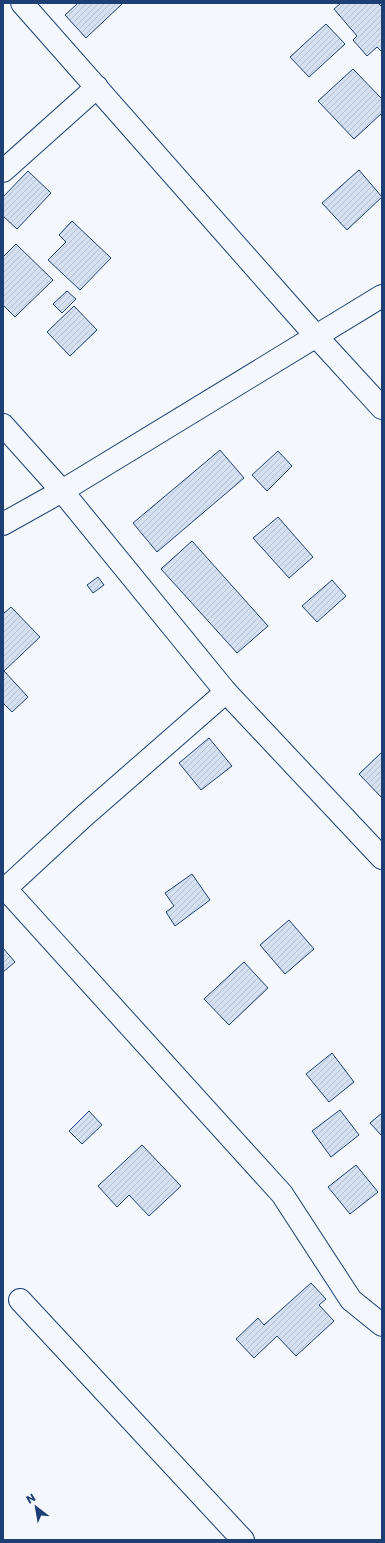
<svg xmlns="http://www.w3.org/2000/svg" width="385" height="1543" font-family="Poppins,sans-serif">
  <defs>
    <pattern id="building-hatch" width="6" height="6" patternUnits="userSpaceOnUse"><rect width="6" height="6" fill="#d5e0f0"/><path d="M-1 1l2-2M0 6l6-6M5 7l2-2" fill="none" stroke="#b6c1d1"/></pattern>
  </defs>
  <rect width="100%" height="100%" fill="#f4f7fb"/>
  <g fill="url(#building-hatch)" stroke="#1d3f73">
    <path d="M78,3H123L86,38L65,15Z"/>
    <path d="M341,3H378L382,7V52L377,47L367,56L353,40L357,36L334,9Z"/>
    <path d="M326,24L345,44L309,77L290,57Z"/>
    <path d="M353,69L382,99V113L354,139L318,101Z"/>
    <path d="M359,170L382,197L347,230L322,203Z"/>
    <path d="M28,171L51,193L17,229L3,216V197Z"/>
    <path d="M72,221L111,258L80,290L48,260L66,242L59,235Z"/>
    <path d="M16,244L53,280L15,317L3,305V257Z"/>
    <path d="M67,291L76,299L62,313L53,304Z"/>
    <path d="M74,306L97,330L70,356L47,332Z"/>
    <path d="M220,450L244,478L157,552L133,523Z"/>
    <path d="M278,451L292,466L267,491L252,475Z"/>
    <path d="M278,517L313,557L289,578L253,538Z"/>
    <path d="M192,541L268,626L237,653L161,569Z"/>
    <path d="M98,577L104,585L93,593L87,585Z"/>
    <path d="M332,580L346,596L317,622L302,606Z"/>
    <path d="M11,607L40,637L4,671L28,697L12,712L3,703V614Z"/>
    <path d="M209,738L232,766L201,790L179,763Z"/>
    <path d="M382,752V798L359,774Z"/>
    <path d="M192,874L210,900L175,926L166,912L174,906L165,893Z"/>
    <path d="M289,920L314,949L285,974L260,945Z"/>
    <path d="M3,948L15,962L3,972Z"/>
    <path d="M244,962L268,988L229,1025L204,999Z"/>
    <path d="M332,1053L354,1082L329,1102L306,1074Z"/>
    <path d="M340,1110L359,1135L331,1157L312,1131Z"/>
    <path d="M89,1111L102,1125L82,1144L69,1131Z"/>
    <path d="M382,1113V1136L370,1123Z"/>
    <path d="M142,1145L181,1186L149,1216L129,1195L117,1207L98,1186Z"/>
    <path d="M356,1165L378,1192L350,1214L328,1187Z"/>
    <path d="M311,1283L326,1299L319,1305L334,1321L296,1356L277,1336L254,1358L236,1339L258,1318L264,1325Z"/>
  </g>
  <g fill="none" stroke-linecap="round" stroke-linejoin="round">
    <g stroke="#1d3f73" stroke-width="24">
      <g id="minor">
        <path d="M22,3L316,336L382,408"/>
        <path d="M3,171L97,87"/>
        <path d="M3,425L62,491L226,692L382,858"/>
        <path d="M3,524L62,491L382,296"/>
        <path d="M3,886L282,1194L351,1300L382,1325"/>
        <path d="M3,891L83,817L226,692"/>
        <path d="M20,1300L243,1540"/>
      </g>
    </g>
    <use href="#minor" stroke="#f4f7fb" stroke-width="22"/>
  </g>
  <rect width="385" height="1543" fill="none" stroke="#1d3f73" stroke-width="8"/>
  <g transform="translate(36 1507) rotate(329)" stroke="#f4f7fb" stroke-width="3" paint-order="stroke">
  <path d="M0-3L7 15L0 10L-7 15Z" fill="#1d3f73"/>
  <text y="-6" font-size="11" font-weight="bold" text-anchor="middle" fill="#1d3f73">N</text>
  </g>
</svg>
